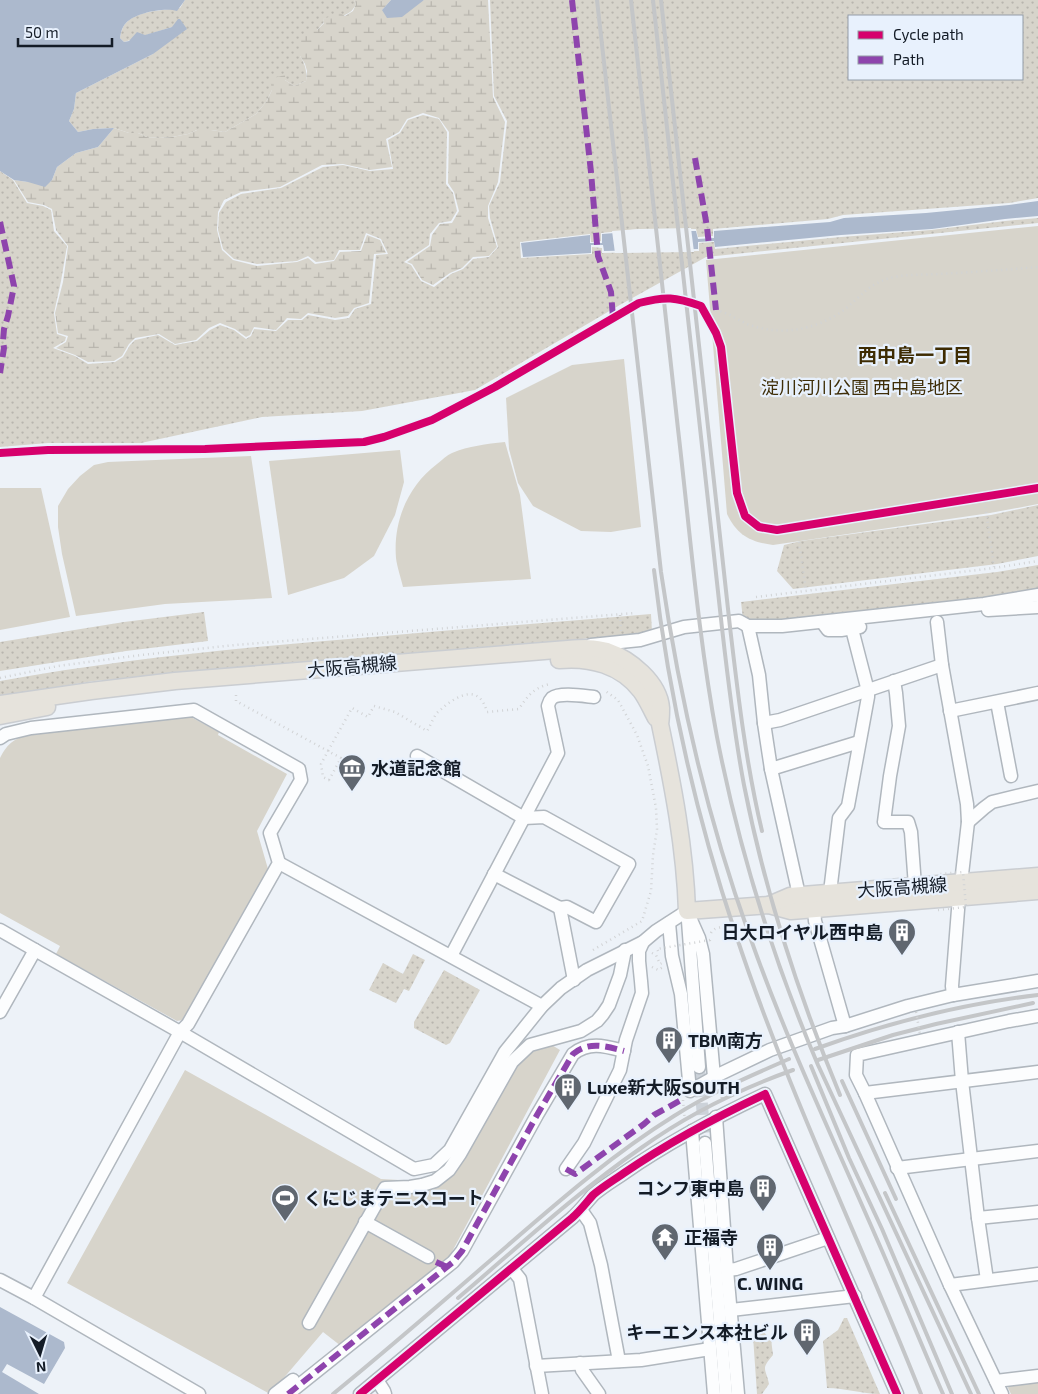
<svg xmlns="http://www.w3.org/2000/svg" width="1038" height="1394" font-family="'Exo 2','Noto Sans JP',sans-serif">
  <defs>
    <pattern id="grass-dots" width="8" height="8" patternUnits="userSpaceOnUse" patternTransform="scale(1.25)"><rect width="8" height="8" fill="#d7d4cb"/><path d="M2 2h.1M6 6h.1" fill="none" stroke="#b8b5ae" stroke-width="1.8" stroke-linecap="round"/></pattern>
    <pattern id="wetland-marsh" width="20" height="14" patternUnits="userSpaceOnUse" patternTransform="scale(1.25)"><rect width="20" height="14" fill="#d7d4cb"/><path d="M1 5h8M5 5V1M11 12h8M15 12V8" fill="none" stroke="#b8b5ae"/></pattern>
  </defs>
  <rect width="100%" height="100%" fill="#edf2f8"/>
  <g fill="url(#grass-dots)" fill-rule="evenodd">
    <path d="M185,0H354L356,4C350,18 336,17 323,19L324,22L317,30L300,56C305,64 307,70 306,81L294,86L285,80L272,90L266,102L256,114L225,132L211,130H197L188,134L172,137L159,138L147,137L138,133H129L114,128L93,129L78,132L69,121L74,109L76,93L153,54L172,27L124,42L120,38C121,33 122,27 126,23C136,11 164,10 180,8Z"/>
    <path d="M490,0H1038V198L1009,203L843,215L828,219L713,229V236L698,237L696,229H640L601,233V241L591,242L590,234L520,242L521,258L592,254V247L602,248V253L699,251V243L714,242L715,249L841,237L931,230L1005,221L1038,218V223L706,257L618,306L475,390L362,411L262,417L141,443H48L0,447V171L13,180L27,203L43,206L51,210L54,231L67,246L61,281L54,313L57,334L66,337L65,341L53,348L75,356L88,364L115,362L123,357L130,345L135,340L158,335L175,345L197,341L210,330L220,325L234,330L246,339L251,336L254,329L276,331L288,320H302L308,315L335,320L349,318L355,309L371,304L376,255L388,254L381,239L366,233L360,250H339L334,260L316,262L308,256L297,261L257,264L234,259L223,249L218,230L219,213L226,202L241,194L281,188L323,167L343,165L370,171L393,169L388,140L400,133L408,120L423,115L439,119L447,132L446,184L453,193L457,211L451,221L439,223L430,234L429,245L404,262L411,265L421,281L434,287L451,274L463,269L473,259L489,257L498,247L490,218L489,206L500,182L507,121L494,96ZM849,16H1022V79H849Z"/>
    <path d="M1038,505V556L997,564L793,589L777,571L784,545L801,541L991,515Z"/>
    <path d="M1038,565V590L926,606L776,621L743,619L741,602L997,572Z"/>
    <path d="M204,612L208,641L126,651L0,671V642L124,622Z"/>
    <path d="M651,614L652,632L532,644L94,681L0,696V681C123,659 247,647 372,637C465,629 558,622 651,614Z"/>
    <path d="M413,954L425,960L409,991L404,989L396,1003L369,990L383,963L403,974Z"/>
    <path d="M444,970L480,990L450,1043L446,1045L414,1028V1022Z"/>
    <path d="M844,1318H847L880,1394C862,1394 845,1388 827,1388L823,1341L838,1330Z"/>
    <path d="M759,1328L771,1339L773,1355C760,1370 766,1368 769,1384L762,1394H757L753,1336Z"/>
  </g>
  <path fill="url(#wetland-marsh)" d="M354,0H391L382,10L418,3L424,0H488L493,97L505,122L498,182L488,206V218L497,247L489,256L473,257L462,268L450,273L433,285L422,280L412,264L407,262L430,246L432,235L440,224L452,223L459,211L454,192L448,183L449,132L439,118L423,113L407,119L399,132L386,139L392,167L370,170L343,164L322,165L280,187L241,192L224,200L218,212L217,230L222,250L233,260L257,266L297,262L308,258L315,264L334,261L340,252L361,251L367,235L380,240L386,253L374,254L369,303L354,308L348,316L335,318L308,313L301,319L287,318L276,330L254,327L250,335L246,337L235,329L220,323L209,328L196,340L175,344L159,334L135,338L129,344L122,356L114,361L88,362L75,355L56,348L66,342L68,336L58,333L55,313L63,282L68,246L56,230L52,209L44,205L28,202L14,180L28,182L52,180L57,167L76,153L98,147L114,128L129,133H138L147,137L159,138L172,137L188,134L197,130H211L225,132L256,114L266,102L272,90L270,79L285,75V80L294,86L306,81L307,71L305,64L300,56L299,35L306,36L312,28L317,30L324,23L323,19L340,13L345,16L353,11L356,4Z"/>
  <g fill="#d7d4cb">
    <path d="M1038,226V504L990,513L773,545C750,542 737,535 727,514L706,260Z"/>
    <path d="M624,359L641,527L611,532L581,531L533,506L518,483L509,449L506,398L572,365Z"/>
    <path d="M505,442L520,495L531,579L403,587C401,578 397,567 396,558C393,521 408,486 437,464C442,460 447,455 452,453C469,446 486,444 505,442Z"/>
    <path d="M400,450L404,482L395,515L374,556L344,578L288,595L269,461Z"/>
    <path d="M251,456L272,598L165,604L76,616L62,554L58,527V506L68,489L80,476L94,465L108,462Z"/>
    <path d="M0,488H41L70,617L0,630Z"/>
    <path d="M189,716L219,732L218,735L287,774L257,831L268,869L183,1020L177,1021L56,954L60,946L0,913V758C9,741 14,740 31,733Z"/>
    <path d="M537,1036L560,1050L446,1263L341,1346L323,1332L270,1394L67,1283L185,1070L381,1179L417,1181L435,1174L446,1164L528,1040Z"/>
    <path d="M1038,1379V1394H1011L1008,1388L1011,1382Z"/>
  </g>
  <g fill="#acb9cd">
    <path d="M0,0H185L177,11C165,7 135,13 126,23C122,27 121,32 120,38L124,42L129,41L137,32L145,35L172,27L178,19H180L187,29L153,54L76,93L74,109L69,121L78,132L93,129L114,128L98,147L76,153L57,167L52,180L45,187L28,182L14,180L0,171Z"/>
    <path d="M391,0H424L402,17L387,18L382,10Z"/>
    <path d="M1038,201V216L1005,219L932,229L841,235L715,247L714,241L698,242V249L604,251L603,245H591V253L523,257L521,243L590,235V243H602V234L640,231H696L698,239L714,238V231L804,224L830,222L844,218L926,213L1009,205Z"/>
    <path d="M0,1307L64,1342L65,1348L44,1384L7,1364L2,1372L39,1394H0Z"/>
  </g>
  <path fill="#edf2f8" d="M691,228L694,252L615,253L612,231L640,229Z"/>
  <g fill="none" stroke-linecap="round" stroke-linejoin="round">
    <path stroke="#ccd2d9" stroke-width="12" stroke-dasharray="12 6" stroke-linecap="butt" d="M699,1067L705,1143"/>
    <g stroke="#b0b7be" stroke-width="15">
      <g id="minor">
        <path d="M988,610L1038,607"/>
        <path d="M822,622L828,630H841L860,627"/>
        <path d="M937,622L942,665L967,804L968,822L961,883"/>
        <path d="M748,626L759,675L764,723L771,769L799,895"/>
        <path d="M591,645L640,640L684,627L739,621L748,626H782L984,604L1038,595"/>
        <path d="M894,681L896,693L899,726L890,776L884,822H908L911,832L915,886"/>
        <path d="M997,702L1011,776"/>
        <path d="M950,711L1038,693"/>
        <path d="M764,723L780,720L942,665"/>
        <path d="M0,738L6,734L31,728L194,710L299,769L301,780L270,833L279,863L188,1024L180,1032L34,1298"/>
        <path d="M417,756L524,818L544,817L629,864L596,922L567,907L560,908L494,874"/>
        <path d="M771,769L859,742"/>
        <path d="M968,822L984,808L992,802L1038,791"/>
        <path d="M279,863L542,1006"/>
        <path d="M830,892L839,818L848,806L868,697V691L852,629"/>
        <path d="M560,908L574,980"/>
        <path d="M814,909L815,921L845,1026"/>
        <path d="M687,911L699,938L703,954L714,1077"/>
        <path d="M688,921L699,1067"/>
        <path d="M669,923L672,956L681,994L690,1091L720,1074L770,1050L832,1028L845,1026L908,1006L953,995L1038,981"/>
        <path d="M0,930L35,950"/>
        <path d="M451,956L558,753L548,706C549,702 549,701 552,698C560,692 584,696 594,697"/>
        <path d="M953,995L952,986L959,897"/>
        <path d="M0,1012L35,950L180,1032L414,1169L434,1165L450,1150L505,1052L542,1006L561,988L587,970L643,942L656,931L687,911"/>
        <path d="M1038,1016L1009,1021L857,1055L856,1075L865,1093L950,1285L1038,1274"/>
        <path d="M958,1032L962,1081L978,1218L987,1280"/>
        <path d="M865,1093L1038,1072"/>
        <path d="M716,1117L727,1270L738,1394"/>
        <path d="M692,1131L714,1394"/>
        <path d="M705,1143L726,1394"/>
        <path d="M897,1168L1038,1151"/>
        <path d="M566,1169L584,1143L620,1070L626,1040L642,993L641,981L639,961V951L643,942"/>
        <path d="M581,1210L590,1223L601,1265L619,1361"/>
        <path d="M978,1218L1038,1212"/>
        <path d="M365,1222L428,1257"/>
        <path d="M512,1269L520,1279L542,1394"/>
        <path d="M727,1270L736,1269L828,1238"/>
        <path d="M0,1280L34,1298L199,1394"/>
        <path d="M950,1285L1002,1394"/>
        <path d="M731,1310L855,1296"/>
        <path d="M309,1323L385,1188L410,1187L422,1185L435,1181L449,1170L460,1154L512,1062L530,1045L581,1031L597,1021L603,1014L609,1005L620,975L625,950"/>
        <path d="M580,1363L582,1370L599,1394"/>
        <path d="M536,1366L641,1360L710,1349"/>
        <path d="M377,1380L384,1391L385,1394"/>
        <path d="M996,1381L1038,1376"/>
        <path d="M275,1394L293,1380"/>
        <path d="M288,1394L453,1262L462,1251L537,1115L573,1054C589,1041 605,1046 624,1051"/>
        <path d="M360,1394L572,1218C580,1211 586,1203 593,1195C602,1187 614,1180 624,1173C669,1142 716,1117 765,1094L897,1394"/>
      </g>
    </g>
    <g stroke="#cacdd1" stroke-width="19">
      <g id="major">
        <path d="M559,660C590,657 621,665 641,691C647,699 651,709 656,718"/>
        <path d="M0,704L91,691L175,681L568,649C581,648 594,647 607,651C630,659 659,682 661,708C661,713 661,719 660,724C673,786 685,848 687,911L769,905L791,911L1038,891"/>
        <path d="M0,716L47,707"/>
        <path d="M769,905L790,896L1038,876"/>
      </g>
    </g>
    <g stroke="#d1d3d5" stroke-width="2.5" stroke-dasharray="1 4" stroke-linecap="butt">
      <path d="M701,306C710,308 721,311 730,315C735,318 741,321 747,324C778,336 813,331 841,312C861,298 867,283 894,277C909,274 924,275 939,274C972,272 1005,270 1038,267"/>
      <path d="M984,497L994,567"/>
      <path d="M797,527L806,591"/>
      <path d="M756,597L994,568L1038,561"/>
      <path d="M620,615L621,631"/>
      <path d="M0,678L58,666L141,655L235,645L635,613"/>
      <path d="M236,695V701L328,751L321,764L323,777L331,781"/>
      <path d="M329,780L341,758L328,751L352,708L368,717L374,706L395,712L427,731C431,725 433,718 437,713C440,710 443,708 446,705C462,693 480,686 487,712L519,709C527,696 535,687 550,684"/>
      <path d="M711,933C715,926 723,927 730,928"/>
      <path d="M593,950L642,921L651,891L653,855L657,829L656,808L648,766L637,735L618,700L604,690"/>
      <path d="M652,953L656,955L660,964L662,963"/>
      <path d="M652,967L658,970L663,967"/>
      <path d="M721,1087L722,1102"/>
      <path d="M683,1100L685,1122"/>
    </g>
    <use href="#minor" stroke="#fcfdfe" stroke-width="12"/>
    <use href="#major" stroke="#e6e3dc" stroke-width="16"/>
    <g stroke="#c4c6c8" stroke-width="4">
      <path d="M597,0L661,572C679,695 707,817 749,934C785,1037 832,1136 876,1237C899,1289 920,1342 943,1394"/>
      <path d="M631,0C647,143 663,286 678,429C690,532 698,635 717,737C739,850 773,959 818,1065L971,1394"/>
      <path d="M653,0L722,628C728,680 734,733 744,785C765,892 798,994 840,1095"/>
      <path d="M661,0L730,627C738,695 746,764 762,831"/>
      <path d="M654,570C668,692 696,815 735,932C787,1090 860,1240 921,1394"/>
      <path d="M815,1049C887,1023 962,1004 1038,995"/>
      <path d="M818,1060L893,1035L936,1024L1033,1003"/>
      <path d="M811,1066L849,1158L882,1229L952,1394"/>
      <path d="M842,1081L896,1199"/>
      <path d="M885,1193L979,1394"/>
      <path d="M458,1298C518,1247 576,1193 641,1148C687,1115 740,1089 793,1070"/>
      <path d="M333,1394C387,1350 440,1304 492,1259C551,1208 608,1157 674,1116C710,1093 750,1076 789,1059"/>
    </g>
    <g stroke="#d1d3d5" stroke-width="2.5" stroke-dasharray="1 4" stroke-linecap="butt">
      <path d="M938,910L966,907L963,872L940,874"/>
      <path d="M658,951L657,949L710,940V937"/>
      <path d="M916,1012L920,1034H922"/>
    </g>
    <g stroke="#8e44ad" stroke-width="6" stroke-dasharray="12 6" stroke-linecap="butt">
      <path d="M572,0L591,172L598,256L611,292L613,318"/>
      <path d="M695,158L707,227L716,310"/>
      <path d="M0,222L14,286L8,316L4,329L3,341L4,348L0,373"/>
      <path d="M566,1169L575,1174L644,1124L654,1115L683,1099"/>
      <path d="M436,1262L447,1267"/>
      <path d="M288,1394L453,1262L462,1251L537,1115L573,1054C589,1041 605,1046 624,1051"/>
    </g>
    <g stroke="#e8f1fd" stroke-width="11">
      <g id="cycleway">
        <path d="M0,453L48,450L205,449L364,442L384,437L432,420L495,387L639,303C666,296 675,297 701,306L716,333L721,347L737,493L745,516L759,527L777,530L1038,488"/>
        <path d="M360,1394L572,1218C580,1211 586,1203 593,1195C602,1187 614,1180 624,1173C669,1142 716,1117 765,1094L897,1394"/>
      </g>
    </g>
    <use href="#cycleway" stroke="#d6006c" stroke-width="8"/>
  </g>
  <defs>
    <g id="museum-pin" transform="scale(1.4375)"><path d="M0 17L-7.5 6A9.5 9.5 0 1 1 7.5 6Z" fill="#606770" stroke="#e8f1fd"/><path d="M0-6L6-3V-2H-6V-3ZM-5-1h2V3h-2ZM-1-1h2V3h-2ZM3-1h2V3H3ZM-6 4H6V6H-6Z" fill="#fff"/></g>
    <g id="building-pin" transform="scale(1.4375)"><path d="M0 17L-7.5 6A9.5 9.5 0 1 1 7.5 6Z" fill="#606770" stroke="#e8f1fd"/><path d="M-4-6H4V6H1V3H-1V6H-4ZM-2.5-4.3h1.7v1.8h-1.7ZM.8-4.3h1.7v1.8H.8ZM-2.5-1h1.7V.8h-1.7ZM.8-1h1.7V.8H.8Z" fill="#fff"/></g>
    <g id="stadium-pin" transform="scale(1.4375)"><path d="M0 17L-7.5 6A9.5 9.5 0 1 1 7.5 6Z" fill="#606770" stroke="#e8f1fd"/><path d="M0-5a6.5 5 0 1 0 0 10a6.5 5 0 1 0 0-10ZM-3.5-1.8h7v3.6h-7Z" fill="#fff"/></g>
    <g id="temple-pin" transform="scale(1.4375)"><path d="M0 17L-7.5 6A9.5 9.5 0 1 1 7.5 6Z" fill="#606770" stroke="#e8f1fd"/><path d="M0-6L5-2H3V0L6.5 2.5H4V6H1.5V3h-3V6H-4V2.5H-6.5L-3 0V-2H-5Z" fill="#fff"/></g>
  </defs>
  <g fill-rule="evenodd">
    <use href="#museum-pin" x="352" y="768"/>
    <use href="#building-pin" x="902" y="932"/>
    <use href="#building-pin" x="669" y="1040"/>
    <use href="#building-pin" x="568" y="1087"/>
    <use href="#building-pin" x="763" y="1188"/>
    <use href="#stadium-pin" x="285" y="1198"/>
    <use href="#temple-pin" x="665" y="1237"/>
    <use href="#building-pin" x="770" y="1247"/>
    <use href="#building-pin" x="807" y="1332"/>
  </g>
  <g text-anchor="middle" dominant-baseline="central" stroke-width="4.5" stroke-linejoin="round" paint-order="stroke">
    <g font-size="18" fill="#3f2e08" stroke="#e8f1fd">
      <text x="862" y="387">淀川河川公園 西中島地区</text>
    </g>
    <g font-size="18" fill="#141c27" stroke="#e8f1fd">
      <text transform="translate(352 666) rotate(-5)">大阪高槻線</text>
      <text transform="translate(902 887) rotate(-4)">大阪高槻線</text>
    </g>
    <g font-size="18" font-weight="bold" fill="#141c27" stroke="#e8f1fd" text-anchor="start">
      <text x="371" y="768">水道記念館</text>
      <text x="883" y="932" text-anchor="end">日大ロイヤル西中島</text>
      <text x="688" y="1040">TBM南方</text>
      <text x="587" y="1087">Luxe新大阪SOUTH</text>
      <text x="744" y="1188" text-anchor="end">コンフ東中島</text>
      <text x="304" y="1198">くにじまテニスコート</text>
      <text x="684" y="1237">正福寺</text>
      <text x="770" y="1283" text-anchor="middle">C. WING</text>
      <text x="788" y="1332" text-anchor="end">キーエンス本社ビル</text>
    </g>
    <g font-size="19" font-weight="bold" fill="#3e2c03" stroke="#e8f1fd">
      <text x="915" y="354">西中島一丁目</text>
    </g>
  </g>
  <rect x="848" y="15" width="175" height="65" fill="#e8f1fd" stroke="#939ca7"/>
  <rect x="858" y="31" width="25" height="8" fill="#d6006c" stroke="#939ca7"/>
  <text x="893" y="40" font-size="15" fill="#141c27">Cycle path</text>
  <rect x="858" y="56" width="25" height="8" fill="#8e44ad" stroke="#939ca7"/>
  <text x="893" y="65" font-size="15" fill="#141c27">Path</text>
  <g transform="translate(40 1354) rotate(175)" stroke="#e8f1fd" stroke-width="4" paint-order="stroke">
  <path d="M0-4L9 19L0 12L-9 19Z" fill="#141c27"/>
  <text y="-8" font-size="14" font-weight="bold" text-anchor="middle" fill="#141c27">N</text>
  </g>
  <path d="M18 38v8h94v-8" fill="none" stroke="#141c27" stroke-width="2.5"/>
  <text x="25" y="38" font-size="15" fill="#141c27" stroke="#e8f1fd" stroke-width="4" paint-order="stroke">50 m</text>
</svg>
